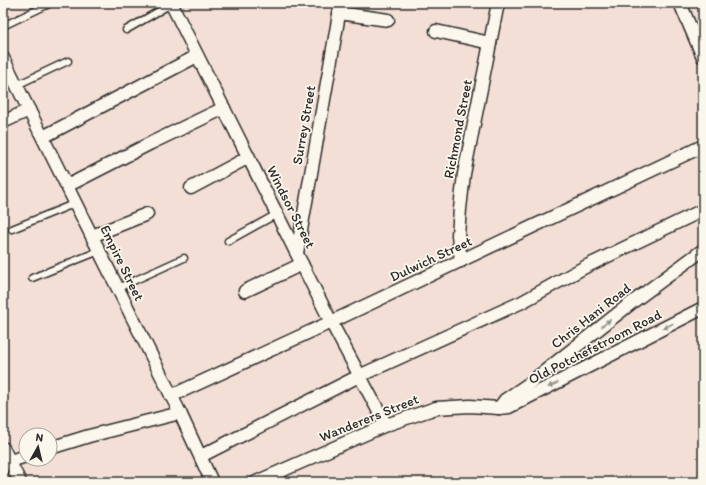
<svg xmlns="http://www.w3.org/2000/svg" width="706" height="485" font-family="Itim,sans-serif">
  <rect width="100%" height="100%" fill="#f4dfd6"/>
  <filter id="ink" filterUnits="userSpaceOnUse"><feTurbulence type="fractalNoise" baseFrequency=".025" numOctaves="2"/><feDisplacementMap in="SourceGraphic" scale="8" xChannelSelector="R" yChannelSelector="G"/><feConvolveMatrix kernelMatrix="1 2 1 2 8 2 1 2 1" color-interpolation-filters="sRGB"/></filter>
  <g filter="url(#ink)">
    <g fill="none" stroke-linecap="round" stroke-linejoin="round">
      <g stroke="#2b2b2b" stroke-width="9">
        <g id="service">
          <path d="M3,26L51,3"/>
          <path d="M126,30L171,4"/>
          <path d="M17,85L68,61"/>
          <path d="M12,229L76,203"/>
          <path d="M228,241L277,214"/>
          <path d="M32,278L99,251"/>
          <path d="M118,288L184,258"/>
        </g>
      </g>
      <g stroke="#2b2b2b" stroke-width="15">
        <g id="minor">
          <path d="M171,3L331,322L386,425"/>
          <path d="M680,3L703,57"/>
          <path d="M339,13L388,20"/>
          <path d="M436,31L490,43"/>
          <path d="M3,58L180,413L212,482"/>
          <path d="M3,122L29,110"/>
          <path d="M43,137L197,56"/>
          <path d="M67,186L151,143L224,108"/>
          <path d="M191,188L249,157"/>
          <path d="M92,236L147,214"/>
          <path d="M297,253L341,3"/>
          <path d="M461,261L458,235L460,209L464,174L498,3"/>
          <path d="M245,291L302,264"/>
          <path d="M171,396L331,322L703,146"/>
          <path d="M499,408L505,400L530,383L630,304L703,250"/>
          <path d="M3,448L20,482"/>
          <path d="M50,448L89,436L180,413"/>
          <path d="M201,456L359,376L522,302L585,267L703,210"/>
          <path d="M10,461L26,456"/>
          <path d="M256,482L386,425L436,408L470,406L499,408L509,407L703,308"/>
        </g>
      </g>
      <use href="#service" stroke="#fbf7ec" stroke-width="6"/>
      <use href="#minor" stroke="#fbf7ec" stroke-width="12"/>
    </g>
    <defs><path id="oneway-solid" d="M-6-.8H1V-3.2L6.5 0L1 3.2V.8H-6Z"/></defs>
    <g fill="#93918c">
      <use href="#oneway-solid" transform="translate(606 323) rotate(-39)"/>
      <use href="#oneway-solid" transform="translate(668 326) rotate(153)"/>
      <use href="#oneway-solid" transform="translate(553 385) rotate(154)"/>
    </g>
  </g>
  <g text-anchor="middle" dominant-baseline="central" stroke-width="3.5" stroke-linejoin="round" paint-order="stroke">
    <g font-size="14" fill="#2b2b2b" stroke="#fbf7ec">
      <text transform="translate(304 125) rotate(-80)">Surrey Street</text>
      <text transform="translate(458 129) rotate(-79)">Richmond Street</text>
      <text transform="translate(291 207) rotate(63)">Windsor Street</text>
      <text transform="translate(431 259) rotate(-25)">Dulwich Street</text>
      <text transform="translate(122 263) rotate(64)">Empire Street</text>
      <text transform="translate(591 316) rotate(-38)">Chris Hani Road</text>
      <text transform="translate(595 347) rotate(-27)">Old Potchefstroom Road</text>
      <text transform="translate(369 418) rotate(-22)">Wanderers Street</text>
    </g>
  </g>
  <rect width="706" height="485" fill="none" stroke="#fbf7ec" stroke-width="16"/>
  <rect x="8" y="8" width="690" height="469" fill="none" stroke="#2b2b2b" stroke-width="1.5" filter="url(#ink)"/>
  <g transform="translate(38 447) rotate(8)"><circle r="19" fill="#fbf7ec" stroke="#a8a59f"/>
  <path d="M0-3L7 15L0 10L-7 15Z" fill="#2b2b2b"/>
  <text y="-6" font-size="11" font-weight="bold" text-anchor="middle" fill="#2b2b2b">N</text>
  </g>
</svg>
